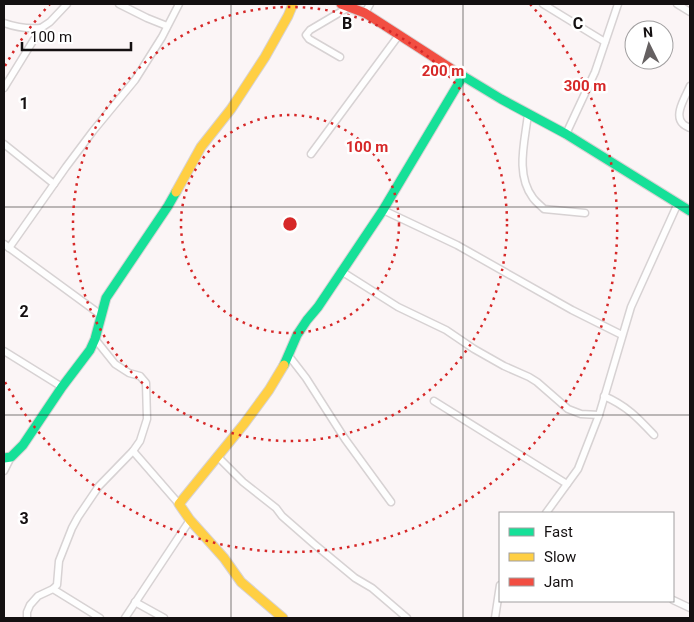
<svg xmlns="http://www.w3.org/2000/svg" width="694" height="622" font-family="Roboto,sans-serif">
  <rect width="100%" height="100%" fill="#fbf5f6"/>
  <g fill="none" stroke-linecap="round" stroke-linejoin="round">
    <g stroke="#d7d2d3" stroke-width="9">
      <g id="street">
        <path d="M119,4L147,18L167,26"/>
        <path d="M543,4L605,42"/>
        <path d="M677,4L690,12"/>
        <path d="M365,13L370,4"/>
        <path d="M4,23C15,27 29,29 41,28"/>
        <path d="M340,57L309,39L306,35L310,30L349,7"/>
        <path d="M690,86C686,96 673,115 683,124C685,126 688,127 690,128"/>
        <path d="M4,88L41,28L50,22L67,4"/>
        <path d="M528,114C525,141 515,174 533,198C536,202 540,205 544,209L585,213"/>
        <path d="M566,134L595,72L618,4"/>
        <path d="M4,144L54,184"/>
        <path d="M311,154L399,35"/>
        <path d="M383,210L457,245L572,310L622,335"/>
        <path d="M4,244L101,315"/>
        <path d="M9,248L66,167L93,131L135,80L162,37L179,4"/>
        <path d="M341,271L398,307L446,330L474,349L504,366L529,377L537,382L568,409L581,414L599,415"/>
        <path d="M4,351L62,387"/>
        <path d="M289,356L306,378L345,439L391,502"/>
        <path d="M604,396C627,406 638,418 654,435"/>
        <path d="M434,401L567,484"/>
        <path d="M133,451L179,504"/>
        <path d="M217,456L243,482L276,508L282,516L314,544L355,578L372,588L407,618"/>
        <path d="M4,471L11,457"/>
        <path d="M546,513L578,469L599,415L631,307L678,203"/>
        <path d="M53,589L100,618"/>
        <path d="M673,600L690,608"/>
        <path d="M135,602L164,618"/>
        <path d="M27,618V612L30,605L38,596L53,589L57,585L59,561L72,528L78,517L99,486L133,451L140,441L147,419L146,383L140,376L129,373L115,364L95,339"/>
        <path d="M125,618L190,520"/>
        <path d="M495,618L500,585"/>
      </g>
    </g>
    <g stroke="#d7d2d3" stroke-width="11">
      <g id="fast">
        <path d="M458,73L501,99L566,134L690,211"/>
        <path d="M284,365L297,335L307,320L318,307L383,210L463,76"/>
        <path d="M4,458L11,457L23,445L62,387L90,350L95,339L106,298L168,206L176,192"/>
      </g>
    </g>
    <g stroke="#d7d2d3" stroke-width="11">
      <g id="slow">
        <path d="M176,192L201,147L231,109L265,57L288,16L293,4"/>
        <path d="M283,618L241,582L224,558L190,520L179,504L244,424L269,390L284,365"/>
      </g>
    </g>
    <g stroke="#d7d2d3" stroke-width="11">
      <path id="jam" d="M341,4L365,13L458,73"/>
    </g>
    <use href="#street" stroke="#fefefe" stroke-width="6"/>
    <use href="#fast" stroke="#16e098" stroke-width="9"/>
    <use href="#slow" stroke="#ffcf43" stroke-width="9"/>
    <use href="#jam" stroke="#f24e42" stroke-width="9"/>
  </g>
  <path fill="none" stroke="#141011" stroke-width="1" stroke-opacity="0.55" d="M231,4V618M463,4V618M4,207H690M4,415H690"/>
  <g fill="none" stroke="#d62828" stroke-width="2.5" stroke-dasharray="2.5 5">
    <circle cx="290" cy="224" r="109"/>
    <circle cx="290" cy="224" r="217"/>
    <path d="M5 66A326 326 0 0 1 50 4M530 4A326 326 0 1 1 5 382"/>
  </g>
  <g font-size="16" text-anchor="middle" font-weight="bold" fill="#141011" stroke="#fff" stroke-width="5" stroke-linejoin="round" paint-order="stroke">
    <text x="347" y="29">B</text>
    <text x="578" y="29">C</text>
    <text x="24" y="109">1</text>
    <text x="24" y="317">2</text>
    <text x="24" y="524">3</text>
  </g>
  <circle cx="290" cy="224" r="8" fill="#d62828" stroke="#fff" stroke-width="2.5"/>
  <g font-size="15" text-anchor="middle" font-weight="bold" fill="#d62828" stroke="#fff" stroke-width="5" stroke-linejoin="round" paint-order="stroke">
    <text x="443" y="76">200 m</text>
    <text x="585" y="91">300 m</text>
    <text x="367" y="152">100 m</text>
  </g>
  <rect width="694" height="622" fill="none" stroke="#141011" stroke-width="10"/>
  <rect x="499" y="512" width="175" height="90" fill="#ffffff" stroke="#a19fa0"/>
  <rect x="509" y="528" width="25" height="8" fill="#16e098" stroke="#a19fa0"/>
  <text x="544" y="537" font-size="15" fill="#141011">Fast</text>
  <rect x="509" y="553" width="25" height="8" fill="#ffcf43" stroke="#a19fa0"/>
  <text x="544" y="562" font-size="15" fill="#141011">Slow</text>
  <rect x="509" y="578" width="25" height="8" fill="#f24e42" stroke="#a19fa0"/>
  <text x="544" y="587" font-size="15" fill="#141011">Jam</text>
  <g transform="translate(649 45) rotate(355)"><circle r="24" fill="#ffffff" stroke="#a19fa0"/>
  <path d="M0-4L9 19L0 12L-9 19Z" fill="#656061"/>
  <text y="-8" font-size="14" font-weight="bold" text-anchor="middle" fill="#141011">N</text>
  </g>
  <path d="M22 42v8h109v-8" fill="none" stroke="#141011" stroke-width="2.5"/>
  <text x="30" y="42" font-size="15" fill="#141011" stroke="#ffffff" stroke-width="4" paint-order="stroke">100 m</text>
</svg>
